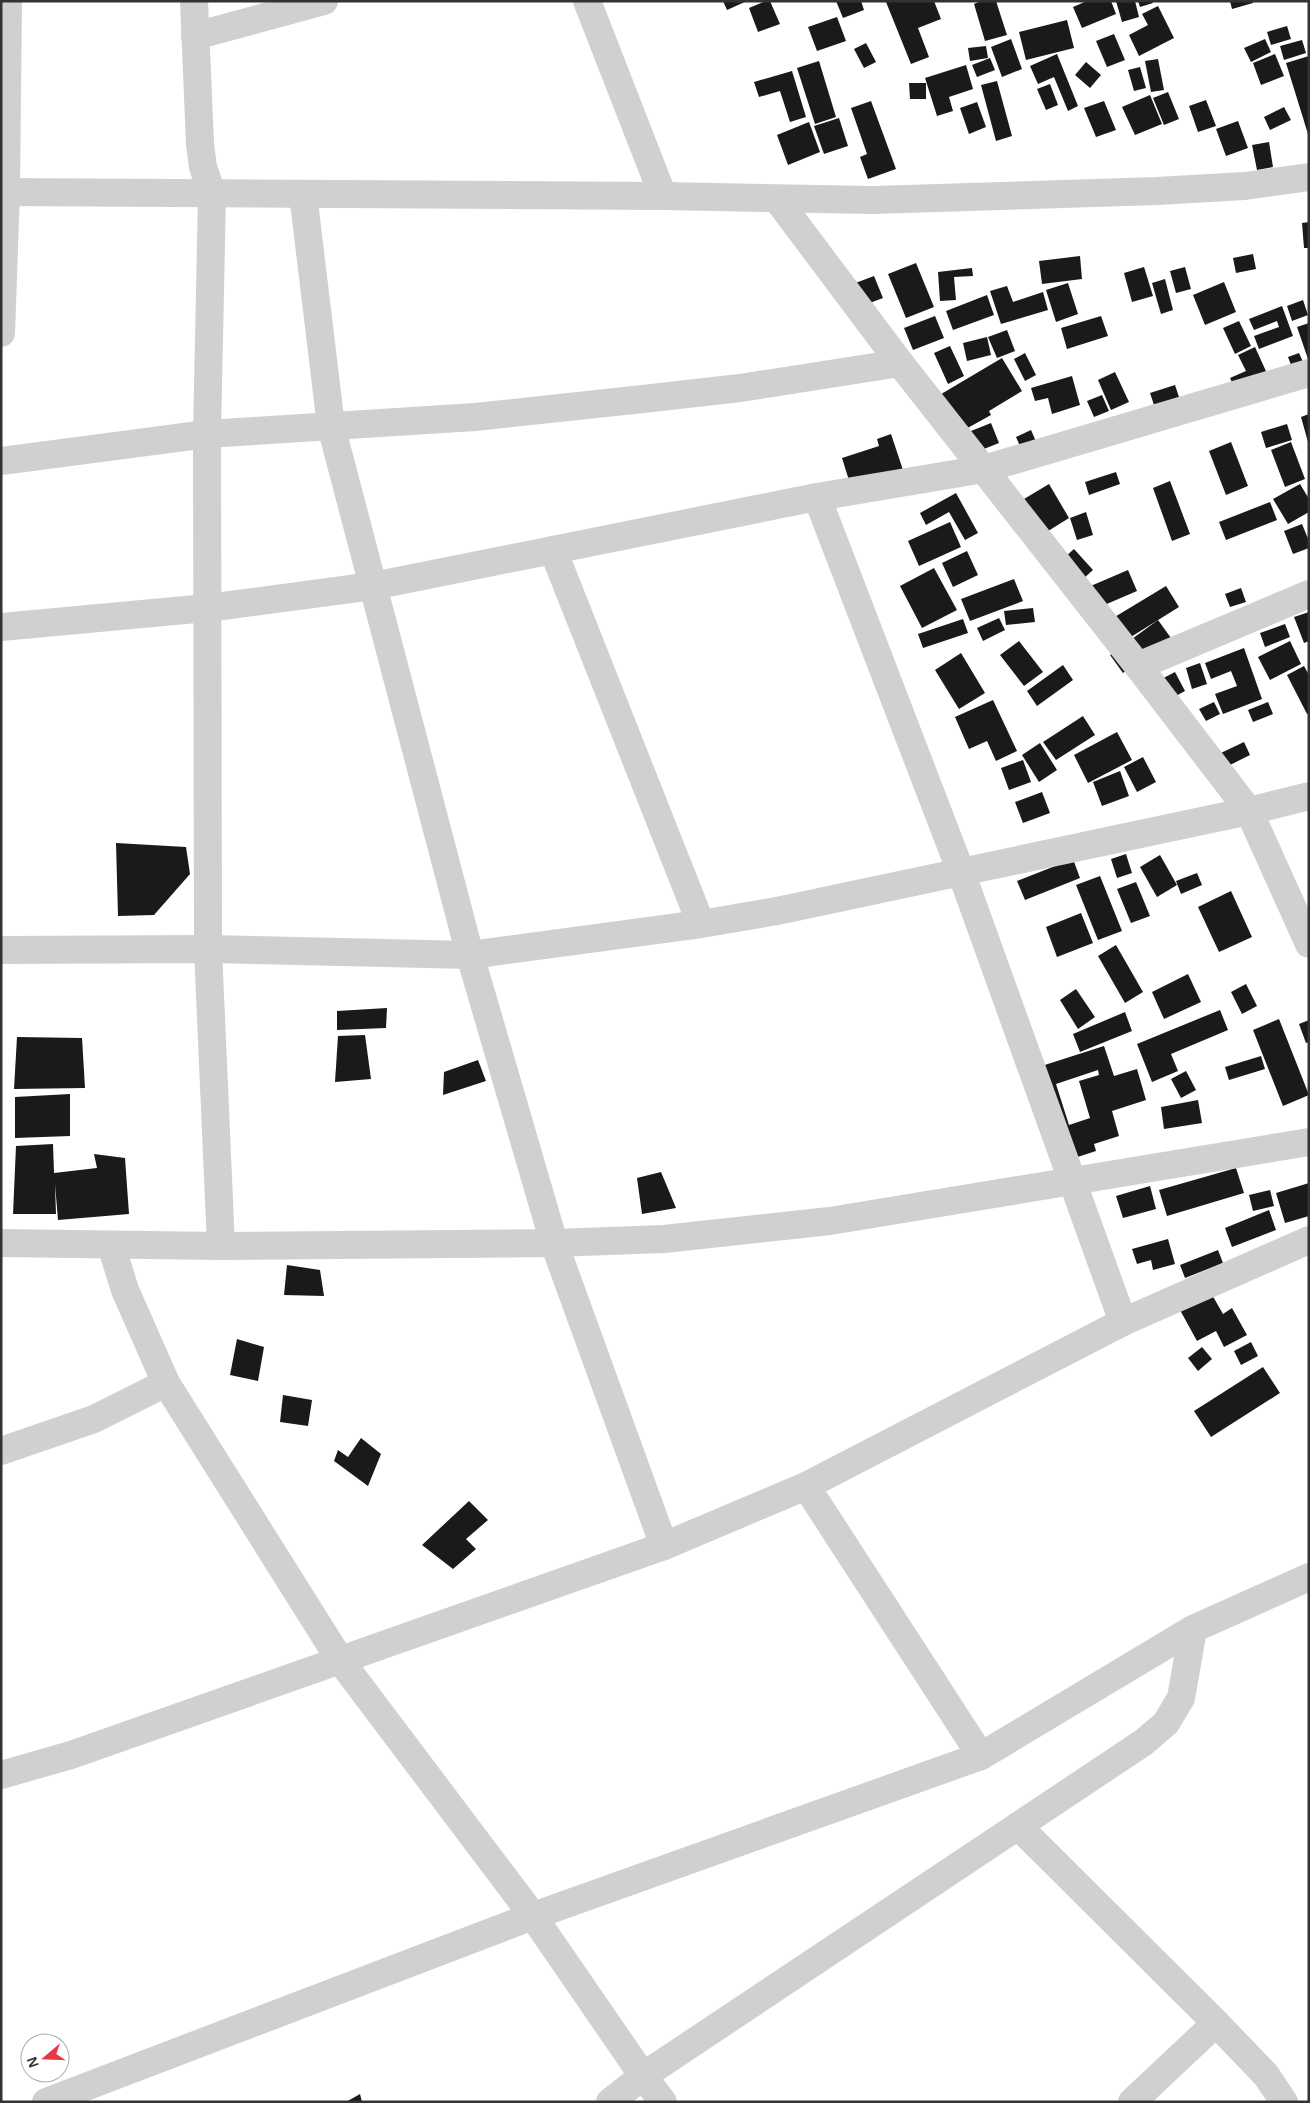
<svg xmlns="http://www.w3.org/2000/svg" width="1310" height="2103" font-family="Helvetica,sans-serif">
  <rect width="100%" height="100%" fill="#fff"/>
  <g fill="#1a1a1a" fill-rule="evenodd">
    <path d="M723,1H747L727,10Z"/>
    <path d="M766,1H770L780,24L758,32L749,8Z"/>
    <path d="M836,1H861L864,10L843,18Z"/>
    <path d="M934,1L941,19L918,28L929,57L911,64L886,2Z"/>
    <path d="M981,1H996L1007,35L985,41L974,4Z"/>
    <path d="M1087,1H1111L1116,14L1082,28L1073,7Z"/>
    <path d="M1116,1H1135L1139,17L1122,22Z"/>
    <path d="M1138,1H1152L1153,3L1140,7Z"/>
    <path d="M1230,1H1253V3L1232,9Z"/>
    <path d="M1158,6L1174,38L1139,56L1129,35L1148,25L1142,14Z"/>
    <path d="M837,17L846,41L817,51L808,27Z"/>
    <path d="M1067,20L1074,48L1026,60L1019,32Z"/>
    <path d="M1287,26L1291,39L1271,45L1267,32Z"/>
    <path d="M1114,34L1125,60L1107,67L1096,41Z"/>
    <path d="M1011,39L1022,69L1002,77L991,47Z"/>
    <path d="M1265,39L1271,52L1251,62L1244,48Z"/>
    <path d="M1302,40L1306,53L1284,60L1280,46Z"/>
    <path d="M866,43L876,62L864,68L854,49Z"/>
    <path d="M986,46L988,58L970,61L968,48Z"/>
    <path d="M1057,54L1078,106L1068,111L1054,77L1038,84L1030,66Z"/>
    <path d="M1275,54L1284,76L1261,85L1253,63Z"/>
    <path d="M1309,56V134H1308L1286,63Z"/>
    <path d="M990,58L995,70L977,77L972,65Z"/>
    <path d="M1158,59L1164,90L1151,92L1145,61Z"/>
    <path d="M819,61L836,117L815,124L797,68Z"/>
    <path d="M1086,62L1101,75L1090,88L1075,75Z"/>
    <path d="M966,65L973,89L949,97L953,111L937,116L925,78Z"/>
    <path d="M1140,67L1146,88L1134,91L1128,70Z"/>
    <path d="M792,71L806,117L790,122L780,91L759,97L754,82Z"/>
    <path d="M997,81L1012,136L996,141L981,85Z"/>
    <path d="M909,83H926V99H910Z"/>
    <path d="M1050,84L1058,105L1046,110L1037,89Z"/>
    <path d="M1168,92L1179,119L1164,125L1153,98Z"/>
    <path d="M1150,95L1162,124L1135,135L1122,107Z"/>
    <path d="M1206,100L1216,126L1198,132L1189,106Z"/>
    <path d="M871,101L896,169L868,179L860,157L867,154L851,108Z"/>
    <path d="M1104,101L1116,130L1096,137L1084,108Z"/>
    <path d="M977,102L986,127L969,134L960,108Z"/>
    <path d="M1284,107L1291,120L1270,130L1264,117Z"/>
    <path d="M839,118L848,146L824,154L814,126Z"/>
    <path d="M1238,121L1248,148L1226,156L1216,129Z"/>
    <path d="M809,122L820,152L788,165L777,135Z"/>
    <path d="M1269,142L1273,167L1257,170L1252,145Z"/>
    <path d="M1309,222V248H1304L1302,223Z"/>
    <path d="M1253,254L1256,269L1236,273L1233,258Z"/>
    <path d="M1080,256L1082,279L1042,284L1039,261Z"/>
    <path d="M916,263L934,307L906,318L888,274Z"/>
    <path d="M1144,267L1153,296L1132,302L1124,273Z"/>
    <path d="M1185,267L1191,289L1176,293L1170,271Z"/>
    <path d="M972,268L973,276L954,277L956,300L940,301L938,272Z"/>
    <path d="M874,276L883,298L846,312L837,290Z"/>
    <path d="M1165,279L1173,310L1161,314L1152,283Z"/>
    <path d="M1224,282L1236,312L1205,325L1193,295Z"/>
    <path d="M1068,283L1078,314L1056,322L1046,290Z"/>
    <path d="M1007,286L1013,302L1043,292L1048,310L1001,324L990,291Z"/>
    <path d="M987,295L994,315L953,330L946,311Z"/>
    <path d="M1303,300L1308,315L1292,321L1287,306Z"/>
    <path d="M1282,306L1293,336L1259,349L1254,336L1279,327L1277,321L1254,330L1249,319Z"/>
    <path d="M935,316L944,338L913,350L904,328Z"/>
    <path d="M1101,316L1108,336L1067,349L1061,328Z"/>
    <path d="M1239,321L1251,346L1235,354L1223,328Z"/>
    <path d="M1309,323V359H1308L1297,327Z"/>
    <path d="M1007,330L1015,351L997,358L988,337Z"/>
    <path d="M987,337L991,355L967,361L963,343Z"/>
    <path d="M950,346L964,376L948,384L934,353Z"/>
    <path d="M1255,347L1270,380L1238,395L1230,378L1246,371L1238,355Z"/>
    <path d="M1025,353L1036,375L1025,381L1014,359Z"/>
    <path d="M1299,353L1308,373L1296,378L1288,357Z"/>
    <path d="M1002,358L1022,391L989,411L991,415L946,440L921,406Z"/>
    <path d="M1115,372L1129,402L1111,410L1098,380Z"/>
    <path d="M1072,376L1080,405L1052,414L1048,398L1035,401L1031,388Z"/>
    <path d="M1175,385L1182,406L1157,414L1150,393Z"/>
    <path d="M1102,395L1109,411L1094,417L1087,401Z"/>
    <path d="M1309,414V442H1308L1301,417Z"/>
    <path d="M991,423L999,443L964,457L956,437Z"/>
    <path d="M1287,424L1292,440L1266,448L1261,432Z"/>
    <path d="M1031,430L1038,446L1023,453L1016,437Z"/>
    <path d="M891,434L904,473L852,490L842,458L879,446L877,439Z"/>
    <path d="M1231,442L1248,486L1226,495L1209,451Z"/>
    <path d="M1291,442L1305,479L1285,487L1271,450Z"/>
    <path d="M1116,472L1120,484L1089,495L1085,482Z"/>
    <path d="M1170,481L1190,534L1172,541L1153,488Z"/>
    <path d="M1049,484L1069,518L1045,533L1024,499Z"/>
    <path d="M1300,484L1309,499V512L1288,524L1273,499Z"/>
    <path d="M956,493L978,533L965,540L949,512L926,525L920,513Z"/>
    <path d="M1270,502L1277,520L1226,540L1219,522Z"/>
    <path d="M1086,512L1093,535L1077,540L1070,518Z"/>
    <path d="M950,522L961,547L919,566L908,541Z"/>
    <path d="M1302,524L1309,541V548L1293,554L1284,531Z"/>
    <path d="M1074,549L1093,570L1073,588L1054,567Z"/>
    <path d="M967,551L978,575L953,587L942,563Z"/>
    <path d="M934,568L957,610L922,628L900,586Z"/>
    <path d="M1128,570L1137,591L1095,609L1086,588Z"/>
    <path d="M1014,579L1023,601L970,621L961,599Z"/>
    <path d="M1166,586L1179,607L1126,640L1113,618Z"/>
    <path d="M1241,588L1246,602L1230,607L1225,594Z"/>
    <path d="M1033,608L1035,622L1006,625L1004,611Z"/>
    <path d="M1309,612V641L1304,643L1294,617Z"/>
    <path d="M999,618L1005,630L983,641L977,628Z"/>
    <path d="M963,619L968,633L923,648L918,634Z"/>
    <path d="M1158,620L1171,638L1123,673L1110,655Z"/>
    <path d="M1285,624L1290,637L1265,647L1260,633Z"/>
    <path d="M1019,641L1043,672L1024,686L1000,655Z"/>
    <path d="M1290,641L1301,664L1270,680L1258,657Z"/>
    <path d="M1244,648L1262,699L1223,714L1215,694L1237,686L1231,671L1211,679L1205,663Z"/>
    <path d="M961,653L985,693L959,709L935,670Z"/>
    <path d="M1200,663L1207,684L1192,689L1186,668Z"/>
    <path d="M1063,665L1073,680L1037,706L1027,691Z"/>
    <path d="M1304,666L1309,675V713L1307,714L1287,675Z"/>
    <path d="M1175,672L1185,691L1165,702L1154,683Z"/>
    <path d="M993,700L1017,751L996,761L987,741L969,749L955,717Z"/>
    <path d="M1214,702L1220,714L1206,721L1199,709Z"/>
    <path d="M1268,702L1273,714L1253,722L1248,710Z"/>
    <path d="M1083,716L1095,735L1056,760L1043,742Z"/>
    <path d="M1117,732L1132,760L1088,783L1074,755Z"/>
    <path d="M1244,742L1250,755L1210,775L1204,761Z"/>
    <path d="M1040,743L1057,770L1039,782L1022,755Z"/>
    <path d="M1143,757L1156,782L1137,792L1124,767Z"/>
    <path d="M1023,760L1031,782L1009,790L1001,768Z"/>
    <path d="M1120,771L1129,796L1102,806L1093,782Z"/>
    <path d="M1042,792L1050,813L1023,823L1015,802Z"/>
    <path d="M116,843L186,847L190,874L154,915L118,916Z"/>
    <path d="M1126,854L1132,873L1117,878L1111,859Z"/>
    <path d="M1160,855L1177,885L1157,897L1140,867Z"/>
    <path d="M1073,859L1080,878L1025,900L1017,881Z"/>
    <path d="M1197,873L1202,885L1181,894L1176,881Z"/>
    <path d="M1100,876L1122,931L1098,940L1076,885Z"/>
    <path d="M1136,882L1150,916L1131,923L1117,889Z"/>
    <path d="M1231,891L1252,937L1219,952L1198,907Z"/>
    <path d="M1081,913L1093,943L1057,957L1046,927Z"/>
    <path d="M1116,945L1143,992L1125,1003L1098,956Z"/>
    <path d="M1188,974L1201,1002L1164,1019L1152,992Z"/>
    <path d="M1246,984L1257,1006L1242,1014L1231,992Z"/>
    <path d="M1076,989L1095,1017L1078,1029L1060,1000Z"/>
    <path d="M387,1008L386,1028L337,1030V1011Z"/>
    <path d="M1220,1010L1228,1030L1171,1054L1178,1071L1152,1082L1137,1044Z"/>
    <path d="M1125,1012L1132,1031L1080,1052L1073,1034Z"/>
    <path d="M1279,1019L1309,1095L1283,1106L1253,1030Z"/>
    <path d="M1309,1020V1042L1306,1043L1299,1024Z"/>
    <path d="M365,1035L371,1079L335,1082L338,1036Z"/>
    <path d="M17,1037L82,1038L85,1088L14,1089Z"/>
    <path d="M1104,1046L1114,1076L1137,1069L1146,1100L1112,1111L1119,1136L1094,1144L1096,1151L1056,1164L1026,1071ZM1098,1070L1099,1075L1079,1081L1090,1118L1069,1125L1056,1084Z"/>
    <path d="M1261,1056L1265,1069L1229,1080L1225,1067Z"/>
    <path d="M478,1060L486,1081L443,1095L444,1072Z"/>
    <path d="M1186,1071L1196,1090L1181,1098L1171,1079Z"/>
    <path d="M70,1094V1136L15,1138V1097Z"/>
    <path d="M1198,1100L1202,1123L1164,1129L1161,1107Z"/>
    <path d="M53,1144L54,1173L97,1168L94,1154L125,1158L129,1214L58,1220L55,1184L56,1214H13L16,1146Z"/>
    <path d="M1236,1168L1244,1193L1167,1216L1159,1190Z"/>
    <path d="M661,1172L676,1208L642,1214L637,1178Z"/>
    <path d="M1309,1183V1216L1285,1223L1276,1193Z"/>
    <path d="M1150,1186L1156,1209L1123,1218L1116,1196Z"/>
    <path d="M1270,1190L1274,1206L1253,1211L1249,1195Z"/>
    <path d="M1269,1210L1276,1230L1232,1247L1225,1228Z"/>
    <path d="M1168,1239L1175,1264L1153,1270L1151,1260L1137,1264L1132,1249Z"/>
    <path d="M1218,1250L1223,1263L1185,1278L1180,1265Z"/>
    <path d="M287,1265L320,1270L324,1296L284,1295Z"/>
    <path d="M1211,1293L1223,1314L1232,1308L1247,1335L1224,1347L1216,1331L1197,1341L1180,1310Z"/>
    <path d="M237,1339L264,1347L258,1381L230,1375Z"/>
    <path d="M1251,1342L1258,1356L1241,1365L1234,1351Z"/>
    <path d="M1202,1347L1212,1359L1198,1371L1188,1358Z"/>
    <path d="M1263,1367L1280,1393L1211,1437L1194,1411Z"/>
    <path d="M283,1395L312,1400L308,1426L280,1422Z"/>
    <path d="M361,1438L381,1454L368,1486L334,1461L338,1450L348,1457Z"/>
    <path d="M469,1501L488,1520L466,1539L476,1549L453,1569L422,1545Z"/>
    <path d="M360,2094L362,2102H346Z"/>
  </g>
  <g fill="none" stroke-linecap="round" stroke-linejoin="round">
    <g stroke="#d0d0d0" stroke-width="28">
      <path d="M194,1L200,144L203,167L212,194L207,434L208,949L221,1246"/>
      <path d="M587,1L663,196"/>
      <path d="M195,36L324,1"/>
      <path d="M1,192L663,196L873,200L1157,191L1245,186L1309,177"/>
      <path d="M303,194L331,426L470,955L554,1243L664,1546"/>
      <path d="M777,199L900,363L1138,666L1249,811L1309,944"/>
      <path d="M1,333L6,192L8,1"/>
      <path d="M1,461L207,434L475,417L643,399L740,388L900,363"/>
      <path d="M817,497L961,872L1123,1322"/>
      <path d="M553,550L701,924"/>
      <path d="M1,627L207,608L373,586L817,497L984,469L1309,373"/>
      <path d="M1138,666L1309,594"/>
      <path d="M1,950L208,949L470,955L701,924L777,911L1249,811L1309,796"/>
      <path d="M111,1245L125,1290L166,1383L340,1660L533,1916L643,2076L663,2102"/>
      <path d="M1,1451L94,1419L166,1383"/>
      <path d="M806,1486L981,1756"/>
      <path d="M1,1775L71,1755L664,1546L806,1486L1123,1322L1309,1240"/>
      <path d="M1018,1826L1216,2023L1266,2075L1284,2102"/>
      <path d="M46,2102L533,1916L981,1756L1193,1629L1309,1577"/>
      <path d="M610,2102L643,2076L1144,1742L1166,1723L1181,1698L1193,1629"/>
      <path d="M1132,2102L1216,2023"/>
    </g>
    <path stroke="#d0d0d0" stroke-width="28" d="M1,1243L221,1246L554,1243L664,1239L830,1221L1309,1142"/>
  </g>
  <rect width="1310" height="2103" fill="none" stroke="#333333" stroke-width="5"/>
  <g transform="translate(45 2058) rotate(251)"><circle r="24" fill="#ffffff" stroke="#adadad"/>
  <path d="M0-4L9 19L0 12L-9 19Z" fill="#e63946"/>
  <text y="-8" font-size="14" font-weight="bold" text-anchor="middle" fill="#333333">N</text>
  </g>
</svg>
